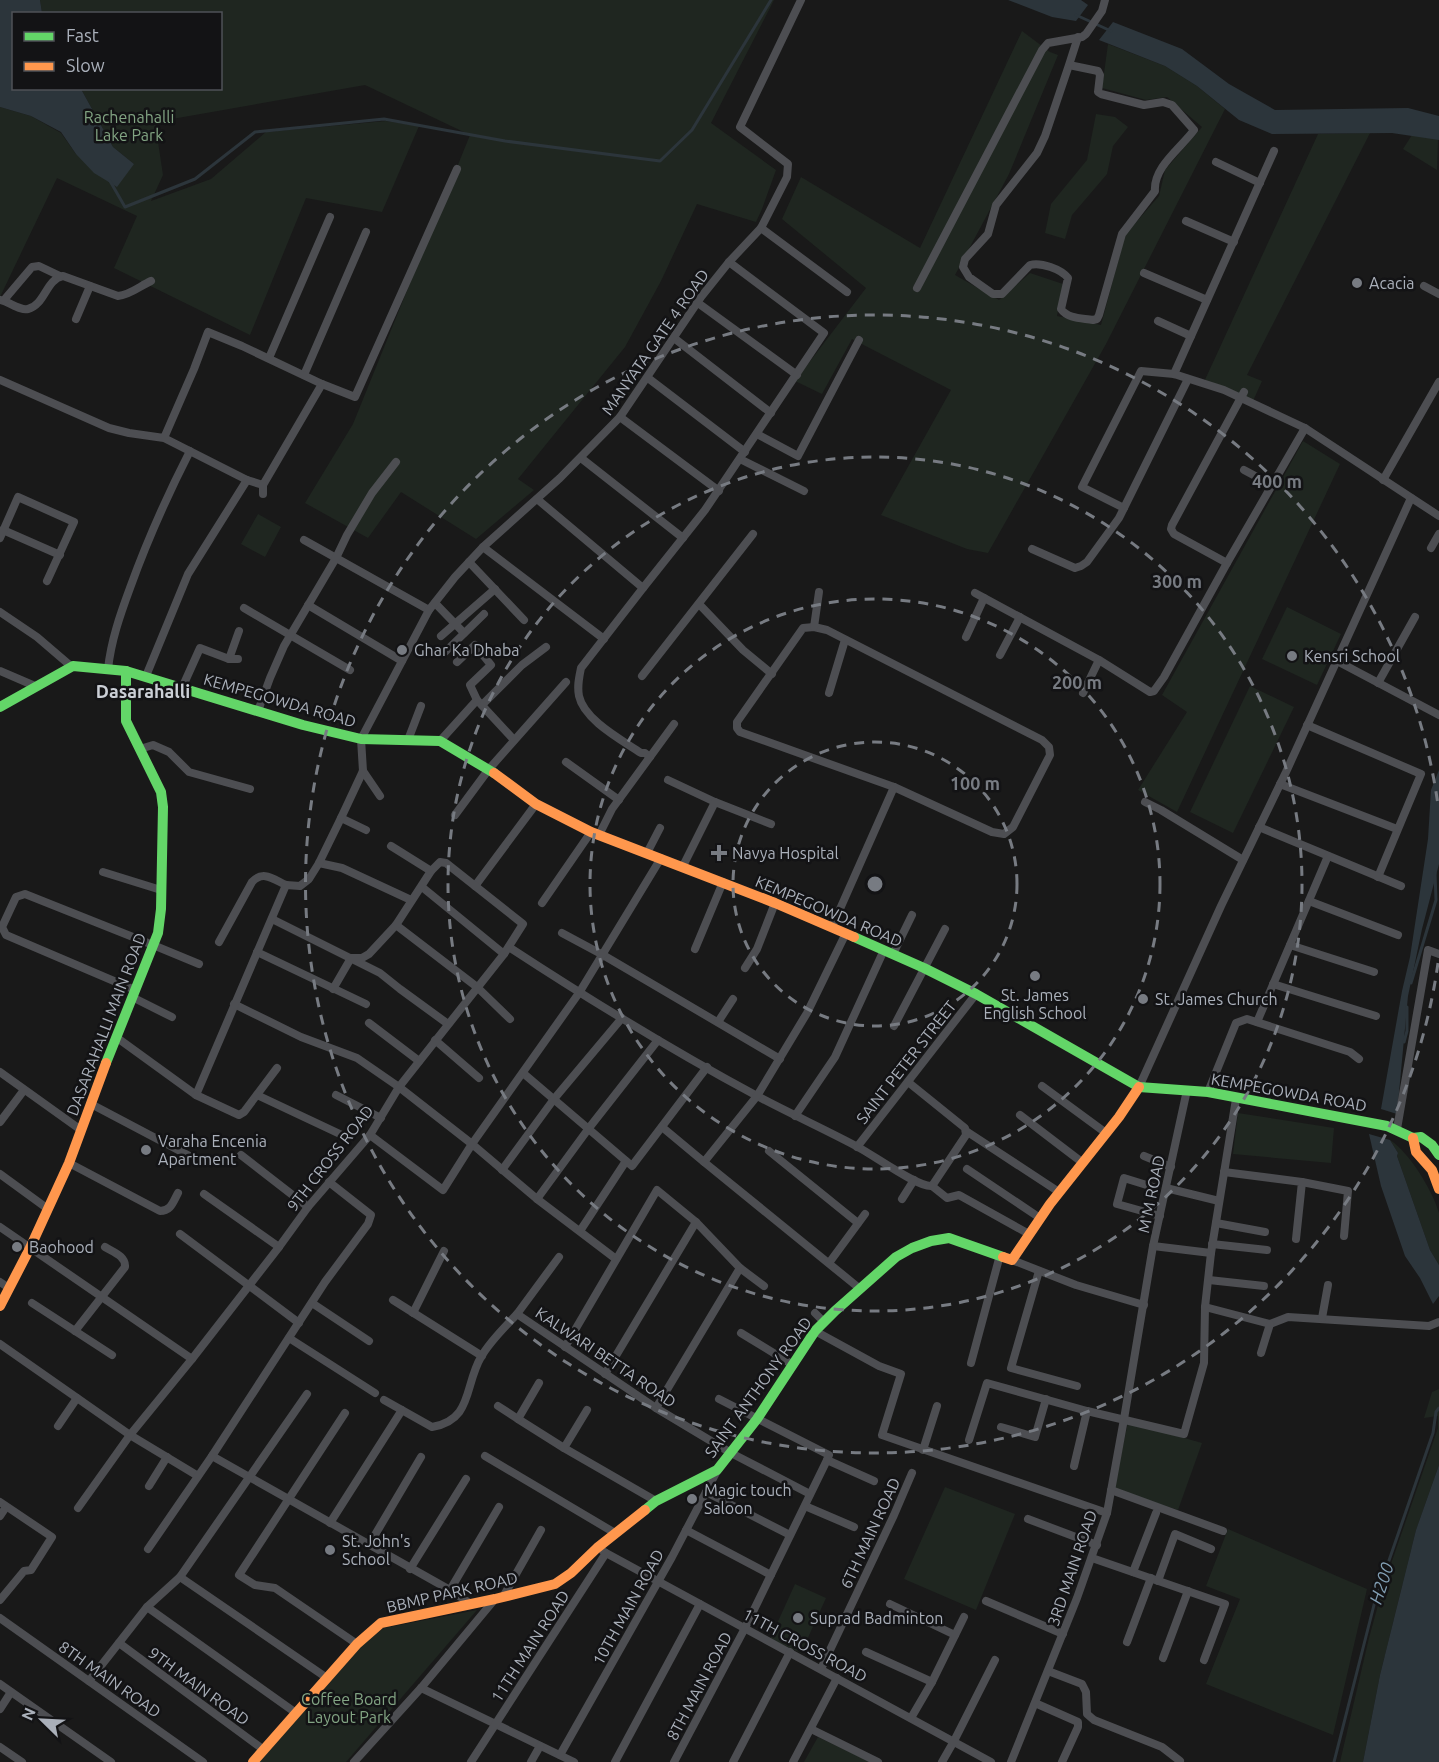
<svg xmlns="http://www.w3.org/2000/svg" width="1439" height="1762" font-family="Ubuntu,sans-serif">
  <rect width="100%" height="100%" fill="#191919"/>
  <g fill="#1f2620">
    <path d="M40,0H774L711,123L776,170L762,209L756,222L697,204L661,281L625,347L518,479L534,490L476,539L401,492L368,538L305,503L353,424L470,135L365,85L155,122L163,175L151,201L211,179L266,132L386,121L419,126L382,212L306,198L250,335L114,268L137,216L57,178L0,297V107L31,116L61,133L76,154L134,164L113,147L81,89L220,88V14L42,13Z"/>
    <path d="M1022,31L1050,52L1058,55L1009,174L955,275L999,300L1030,273L1063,284L1057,316L1101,325L1125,235L1159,196L1165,170L1202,127L1167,97L1146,100L1102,88L1108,44L1165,66L1197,86L1225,109L1106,344L988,553L967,549L881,515L951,390L852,339L822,394L795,381L866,288L782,219L801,177L920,248Z"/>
    <path d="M1096,114L1115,117L1128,127L1113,146L1107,174L1072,215L1065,239L1045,233L1051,204L1087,160Z"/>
    <path d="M1370,133L1247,375L1262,381L1253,401L1204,382L1318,134Z"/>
    <path d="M1412,135L1438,139L1437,170L1403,149Z"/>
    <path d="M1303,441L1340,464L1177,812L1138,790L1187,712L1162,695Z"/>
    <path d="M258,514L281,527L265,557L241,544Z"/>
    <path d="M1287,607L1341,634L1317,685L1262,659Z"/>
    <path d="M1250,686L1294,707L1233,833L1190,812Z"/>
    <path d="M1238,1113L1334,1128L1331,1163L1233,1154Z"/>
    <path d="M1390,1140C1409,1152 1433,1191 1439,1213C1439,1226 1439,1251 1439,1265L1430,1250L1397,1156L1398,1153Z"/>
    <path d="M1439,1389V1465L1416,1530L1380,1675L1363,1762H1340L1369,1638L1383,1587L1438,1428V1416L1424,1418L1432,1392Z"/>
    <path d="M1128,1422L1202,1443L1178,1510L1114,1489Z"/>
    <path d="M945,1487L1015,1514L976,1610L904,1579Z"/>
    <path d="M1228,1529L1367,1589L1333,1735L1206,1684L1240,1599L1206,1586Z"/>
    <path d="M795,1584L826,1598L801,1653L770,1639Z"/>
    <path d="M477,1610L346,1762H259L362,1644L384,1628Z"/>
    <path d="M818,1737L871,1762H804Z"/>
  </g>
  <g fill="#2c353b">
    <path d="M0,0H40L42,13L14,14V88L81,89L113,147L134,164L117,187L94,173L76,154L61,132L31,116L0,107Z"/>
    <path d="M1008,0H1081L1088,5L1076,21L1052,17Z"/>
    <path d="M1113,22L1182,49L1229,84L1275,110L1408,108L1439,116V140L1392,133L1272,134L1239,120L1197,86L1165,66L1099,40Z"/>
    <path d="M1439,770V864L1422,929L1408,996L1397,1114L1381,1109L1402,991L1410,957L1428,839L1431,790Z"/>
    <path d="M1369,1134L1390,1140L1398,1153L1397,1156L1430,1250L1439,1265V1296L1433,1304L1420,1278L1405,1256L1381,1186Z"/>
    <path d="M1439,1465V1762H1363L1380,1675L1416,1530Z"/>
  </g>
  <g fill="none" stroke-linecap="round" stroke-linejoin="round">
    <g stroke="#2c353b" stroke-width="3">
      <path d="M1076,15L1111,31"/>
      <path d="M110,181L125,207L195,179L255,132L384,119L505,141L660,161L692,130L771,0"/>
      <path d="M1411,983L1436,900L1435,873"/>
      <path d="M1404,1042L1407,1031V1007"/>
      <path d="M1334,1762L1375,1601L1433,1433L1436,1412L1439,1408"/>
    </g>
    <g stroke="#4d4e52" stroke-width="8">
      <path d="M1069,65L1045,136L1037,153L996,205L988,234L965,259L963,267L969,277L993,294H1002L1030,265C1041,262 1061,269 1068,278L1061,309C1068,319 1082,318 1093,320L1097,319L1099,315L1122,234L1155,191C1153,167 1181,148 1194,130L1172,105L1163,102L1144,105L1101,94L1098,92L1100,75L1098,71L1069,65L1078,37"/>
      <path d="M1216,162L1260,183"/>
      <path d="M1186,221L1234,242"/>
      <path d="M761,228L847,292"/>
      <path d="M1144,273L1207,300"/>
      <path d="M1424,286L1439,294"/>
      <path d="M917,288L1042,50L1048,43L1082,37L1086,34L1102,11L1105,0"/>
      <path d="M0,300C8,301 20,311 28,309C45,305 46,279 63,276L118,296C130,295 140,286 151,281"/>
      <path d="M4,300L32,267L39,266L60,276"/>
      <path d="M698,303L797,375"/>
      <path d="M76,319L90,286"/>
      <path d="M1158,321L1191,336"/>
      <path d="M674,338L771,413"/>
      <path d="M269,358L330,217"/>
      <path d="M1174,374L1274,151"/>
      <path d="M304,375L366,232"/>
      <path d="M648,378L745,452"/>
      <path d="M0,380L109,428L129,433L164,438L247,480L263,485L322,384L242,346L208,332L194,369L164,438"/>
      <path d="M322,384L355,397L457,169"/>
      <path d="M620,417L719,491"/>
      <path d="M757,434L798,456L859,340"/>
      <path d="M581,458L683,538"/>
      <path d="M740,459L804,491"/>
      <path d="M1244,470L1272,485"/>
      <path d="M1383,480L1439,382"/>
      <path d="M263,485V494"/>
      <path d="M537,499L643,588"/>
      <path d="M1124,508L1082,487L1141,371L1174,374L1224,390L1305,428L1439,516"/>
      <path d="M3,530L60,555"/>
      <path d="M0,538L18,497L74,522L47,581"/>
      <path d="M304,540L429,610"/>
      <path d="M483,547L604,639"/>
      <path d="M1431,548L1439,534"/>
      <path d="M1032,549L1075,568L1081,566L1087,562L1119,518L1188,379"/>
      <path d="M469,562L524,620"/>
      <path d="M1227,563L1174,534L1171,529L1172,525L1244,392"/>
      <path d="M975,593L1099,660L1150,692L1154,691L1164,677L1227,563L1305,428"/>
      <path d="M435,603L464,633"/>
      <path d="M699,604L743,650L772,674"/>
      <path d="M308,605L402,661"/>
      <path d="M244,608L350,670"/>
      <path d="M0,612L37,637L72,667"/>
      <path d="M814,627L827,630L1042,740L1049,747L1050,755L1013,827L1004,834L992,832L894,787L740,732L737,728V722L803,628Z"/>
      <path d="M814,627L819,592"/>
      <path d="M441,636L495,589"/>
      <path d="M966,637L984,598"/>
      <path d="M444,653L484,614"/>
      <path d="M1000,655L1020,617"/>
      <path d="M229,659L239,631"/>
      <path d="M1337,661L1439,715"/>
      <path d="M457,662L475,645L491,665L470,685L477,700L514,740"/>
      <path d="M108,669C111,641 120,615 130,588C147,541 167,496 190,451"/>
      <path d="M0,671L35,686"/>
      <path d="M146,676L188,574L247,480"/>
      <path d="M642,676L753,534"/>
      <path d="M1378,683L1415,617"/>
      <path d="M182,688L200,648L229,659H238"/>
      <path d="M829,693L845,640"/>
      <path d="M1083,693L1099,660"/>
      <path d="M482,705L522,665L546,647"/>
      <path d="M258,711L270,678L284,646L336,558L347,535L372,493L396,462"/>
      <path d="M1307,725L1421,774L1378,877"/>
      <path d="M408,740L421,706"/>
      <path d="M440,741L477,700"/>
      <path d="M140,749L153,745L169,752L189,772L250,789"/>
      <path d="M650,757L645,753H641C622,740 584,720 579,696C577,686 579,678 581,668L643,588L705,510L824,333L729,262"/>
      <path d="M566,762L619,800"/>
      <path d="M363,771L380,796"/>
      <path d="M668,780L715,802"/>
      <path d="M1280,784L1397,829"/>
      <path d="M1145,802L1161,810L1243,860"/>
      <path d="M455,815L489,769L566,682"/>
      <path d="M341,818L366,830"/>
      <path d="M1259,827L1401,886"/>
      <path d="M599,835L612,809L674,724"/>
      <path d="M647,853L660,828"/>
      <path d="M319,863L342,868L411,900"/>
      <path d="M683,866L715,802L771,824"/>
      <path d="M103,872L161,890"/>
      <path d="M475,886L536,804"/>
      <path d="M422,887L504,954"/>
      <path d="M1309,901L1398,935"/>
      <path d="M542,903L591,832"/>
      <path d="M272,919L380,973L400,989L448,1024"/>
      <path d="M396,925L477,987L510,1019"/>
      <path d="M832,927L894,787"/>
      <path d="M562,933L603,955L780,1059"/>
      <path d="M219,942L252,882C263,870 273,879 286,885"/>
      <path d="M1290,945L1374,972"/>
      <path d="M509,947C590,1000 673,1051 759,1097C791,1114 824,1129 856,1146C872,1154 918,1188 932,1186L966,1135L965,1128L908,1082"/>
      <path d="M695,949L723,882"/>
      <path d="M257,952L366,1004"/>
      <path d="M893,954L912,915"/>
      <path d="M745,968L757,949L775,903"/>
      <path d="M1273,984L1376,1016"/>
      <path d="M333,989L351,958H362L369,954L396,925L431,871"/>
      <path d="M135,990L6,935L2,927L16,897L25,894L153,945L199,964"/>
      <path d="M132,997L172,1017"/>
      <path d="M234,1004L301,1037L357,1058L399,1087L472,1144L537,1199L616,1259"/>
      <path d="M718,1022L733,999"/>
      <path d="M1257,1022L1328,856"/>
      <path d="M369,1023L419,1061"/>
      <path d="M894,1026L945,929"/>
      <path d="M116,1037L196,1095L286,885L300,886L309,879L319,863L341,818L363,771L361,739L429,610L455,577L483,547L560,478L620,417L701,297L729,262L761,228L787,177L788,164L740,127L801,0"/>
      <path d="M435,1040L479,1078"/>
      <path d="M0,1072L81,1130"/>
      <path d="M523,1073L632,1166L707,1067"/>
      <path d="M1042,1086L1106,1133"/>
      <path d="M1139,1087L1221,906L1286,772L1411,498"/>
      <path d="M1208,1092L1236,1023L1247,1019L1350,1052L1359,1059"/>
      <path d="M196,1095L239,1115L244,1112L277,1068"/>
      <path d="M257,1095L342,1135"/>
      <path d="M336,1095L381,1118"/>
      <path d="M91,1104L199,1161"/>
      <path d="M1020,1115L1083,1163"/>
      <path d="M795,1116L835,1057L884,950"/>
      <path d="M0,1122L24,1090"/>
      <path d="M662,1127L704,1162L757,1096L807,1013L846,933"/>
      <path d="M1397,1129L1428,950L1439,954"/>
      <path d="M966,1131L1059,1192"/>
      <path d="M370,1135L443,1190L472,1144L579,993L661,858"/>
      <path d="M857,1147L976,994"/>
      <path d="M769,1151L858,1223"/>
      <path d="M241,1155L308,1207"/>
      <path d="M1144,1156L1171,1167"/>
      <path d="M704,1162L859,1288"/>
      <path d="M69,1163L160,1211C171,1211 173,1202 178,1193"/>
      <path d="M967,1169L1040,1218"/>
      <path d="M502,1170L554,1099L622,1018"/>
      <path d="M1224,1172L1302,1182L1296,1239"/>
      <path d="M0,1174L48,1209"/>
      <path d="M1302,1182L1348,1191L1344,1236"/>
      <path d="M932,1186L947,1198L959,1195L1029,1234"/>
      <path d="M1153,1187L1124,1178L1117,1204L1160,1216"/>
      <path d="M1166,1188L1219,1201"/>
      <path d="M204,1194L279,1247"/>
      <path d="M537,1199L589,1128L658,1040"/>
      <path d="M902,1199L914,1180"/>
      <path d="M1216,1223L1265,1232"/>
      <path d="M0,1227L192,1359"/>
      <path d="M580,1231L626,1161"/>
      <path d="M180,1234L299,1323"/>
      <path d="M1212,1244L1267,1250"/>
      <path d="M1153,1246L1211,1253"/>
      <path d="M1012,1260L1076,1285L1144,1305"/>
      <path d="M829,1263L865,1214"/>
      <path d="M1039,1271L1011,1368L1077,1386"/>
      <path d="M1209,1280L1264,1286"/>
      <path d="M0,1282L9,1288"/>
      <path d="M393,1300L482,1356"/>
      <path d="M32,1303L112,1355"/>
      <path d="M312,1303L369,1341"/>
      <path d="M1205,1307L1270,1324L1288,1317L1429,1326L1439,1322"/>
      <path d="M413,1313L444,1251"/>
      <path d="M815,1313L824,1322"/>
      <path d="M517,1314L559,1257"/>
      <path d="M1322,1318L1328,1285"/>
      <path d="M804,1327L813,1335"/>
      <path d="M75,1331L125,1267C126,1256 113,1252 105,1247"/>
      <path d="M815,1331L879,1366L901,1374L882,1435L1107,1513"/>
      <path d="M741,1333L793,1365"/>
      <path d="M289,1338L375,1393"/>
      <path d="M0,1344L130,1435L198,1476"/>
      <path d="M565,1347L657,1190L696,1222L740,1268L764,1286"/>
      <path d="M1261,1353L1270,1324"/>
      <path d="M971,1363L1000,1255"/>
      <path d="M605,1374L696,1222"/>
      <path d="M539,1383L518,1419L564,1448L656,1501"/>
      <path d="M719,1399L829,1455L827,1460L874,1481"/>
      <path d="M384,1400L432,1427C473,1420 464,1386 481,1357C490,1341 505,1327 517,1314L656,1408L731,1453L810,1494"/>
      <path d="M498,1406L518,1419"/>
      <path d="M656,1408L740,1268"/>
      <path d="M345,1413L239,1575L255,1585L275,1588L357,1644"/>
      <path d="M58,1426L77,1398"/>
      <path d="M1001,1427L1035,1437L1046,1399"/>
      <path d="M969,1440L987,1383L1087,1411L1184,1434L1204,1363L1205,1307L1211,1253L1236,1099"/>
      <path d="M564,1448L587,1410"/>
      <path d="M923,1450L937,1406"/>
      <path d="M212,1456L450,1590L471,1604"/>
      <path d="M485,1456L615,1533"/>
      <path d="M1074,1466L1087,1411"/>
      <path d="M149,1486L167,1457"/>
      <path d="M1111,1490L1223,1531"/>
      <path d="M706,1492L790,1535"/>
      <path d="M0,1502L52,1537L31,1570L24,1571L0,1600"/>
      <path d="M805,1506L854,1527"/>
      <path d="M78,1508L130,1435L192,1359L279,1247L308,1207L370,1135L399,1087L504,954L523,924L446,863L440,862L431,871L391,846"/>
      <path d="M0,1516L6,1507"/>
      <path d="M1028,1519L1097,1545"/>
      <path d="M330,1523L402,1410"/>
      <path d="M686,1530L771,1575"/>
      <path d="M369,1545L421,1457"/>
      <path d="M148,1549L212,1456L325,1282L368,1224L371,1215L329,1182"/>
      <path d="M606,1553L991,1762"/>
      <path d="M1092,1558L1225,1604L1204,1660"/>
      <path d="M410,1569L466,1479"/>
      <path d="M1133,1572L1156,1513"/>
      <path d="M180,1577L327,1678"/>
      <path d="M1158,1581L1175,1534L1211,1549"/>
      <path d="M450,1590L499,1507"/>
      <path d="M503,1597L541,1530"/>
      <path d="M986,1601L1063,1634"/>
      <path d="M890,1604L955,1635"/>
      <path d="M147,1607L296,1713"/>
      <path d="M0,1618L203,1762"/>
      <path d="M1127,1642L1151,1578"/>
      <path d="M119,1643L264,1750"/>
      <path d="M866,1652L932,1682"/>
      <path d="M1163,1658L1188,1591"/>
      <path d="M821,1669L894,1515L912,1473"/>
      <path d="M1048,1671L1082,1684L1086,1692L1087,1714L1094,1720L1162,1747L1180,1761"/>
      <path d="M89,1681L147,1607L180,1577L307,1394"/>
      <path d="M0,1684L111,1762"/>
      <path d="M421,1688L574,1762"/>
      <path d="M1035,1703L1078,1722V1727L1062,1762"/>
      <path d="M0,1709L11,1692"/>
      <path d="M911,1718L932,1682L964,1617"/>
      <path d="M811,1729L878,1762"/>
      <path d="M0,1747L22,1762"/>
      <path d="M560,1755L672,1557L717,1471"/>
      <path d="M354,1762L421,1688L495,1599"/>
      <path d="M471,1762L606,1553L603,1551"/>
      <path d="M531,1762L540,1746"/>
      <path d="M615,1762L700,1604"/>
      <path d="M674,1762L745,1628L827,1460"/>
      <path d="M733,1762L790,1652"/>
      <path d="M793,1762L837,1678"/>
      <path d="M942,1762L954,1741L995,1660"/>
      <path d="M1011,1762L1077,1598L1107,1513L1124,1419L1153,1246L1187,1090"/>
    </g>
    <g stroke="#63d668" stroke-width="10">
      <path d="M0,707L73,666L126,671L303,725L361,739L440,741L494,773"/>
      <path d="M854,937L924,968L976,994L1139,1087L1208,1092L1387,1126L1413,1138L1421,1137L1432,1145L1439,1155"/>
      <path d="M106,1063L158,933L161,909L163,807L161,792L126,721V671"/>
      <path d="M645,1510L656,1501L717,1470L757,1419L815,1331L835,1311L896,1257L912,1248L931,1241L949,1238L1003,1257"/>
    </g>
    <g stroke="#ff974d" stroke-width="10">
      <path d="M494,773L536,804L591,832L775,903L854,937"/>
      <path d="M1413,1138L1416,1152L1432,1170L1439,1189"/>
      <path d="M1003,1257L1012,1260L1050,1204L1119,1117L1139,1087"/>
      <path d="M0,1306L30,1248L69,1163L106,1063"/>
      <path d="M253,1762L357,1644L381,1623L495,1599L555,1584L571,1573L597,1548L645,1510"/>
    </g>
  </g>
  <g fill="none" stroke="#777b82" stroke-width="3" stroke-dasharray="10 8">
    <circle cx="875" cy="884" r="142"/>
    <circle cx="875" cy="884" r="285"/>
    <circle cx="875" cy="884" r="427"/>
    <path d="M1438 963A569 569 0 1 1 1438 805"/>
  </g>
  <g fill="#777b82" stroke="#131315" stroke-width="2">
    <circle cx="1357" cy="283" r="6"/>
    <circle cx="402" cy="650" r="6"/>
    <circle cx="1292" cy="656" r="6"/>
    <path d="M716 844h6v6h6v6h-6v6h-6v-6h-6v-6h6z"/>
    <circle cx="1035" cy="976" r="6"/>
    <circle cx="1143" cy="999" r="6"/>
    <circle cx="146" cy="1150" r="6"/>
    <circle cx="17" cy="1247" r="6"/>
    <circle cx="692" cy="1499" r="6"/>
    <circle cx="330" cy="1550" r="6"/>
    <circle cx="798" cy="1618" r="6"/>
  </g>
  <g text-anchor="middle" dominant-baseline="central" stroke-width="5" stroke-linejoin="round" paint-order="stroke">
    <g font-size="16" fill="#82a483" stroke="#131315">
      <text x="129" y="117">Rachenahalli<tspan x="129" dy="18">Lake Park</tspan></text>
      <text x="349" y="1699">Coffee Board<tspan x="349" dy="18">Layout Park</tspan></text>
    </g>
    <g font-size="16" fill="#aab0ba" stroke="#131315" text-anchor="start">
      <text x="1369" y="283">Acacia</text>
      <text x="414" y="650">Ghar Ka Dhaba</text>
      <text x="1304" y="656">Kensri School</text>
      <text x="732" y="853">Navya Hospital</text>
      <text x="1035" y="995" text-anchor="middle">St. James<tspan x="1035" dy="18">English School</tspan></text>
      <text x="1155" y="999">St. James Church</text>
      <text x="158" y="1141">Varaha Encenia<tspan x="158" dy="18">Apartment</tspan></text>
      <text x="29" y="1247">Baohood</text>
      <text x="704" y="1490">Magic touch<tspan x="704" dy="18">Saloon</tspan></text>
      <text x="342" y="1541">St. John's<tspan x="342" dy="18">School</tspan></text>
      <text x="810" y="1618">Suprad Badminton</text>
    </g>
    <g font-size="16" fill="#aab0ba" stroke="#131315">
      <text transform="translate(655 342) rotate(-55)">MANYATA GATE 4 ROAD</text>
      <text transform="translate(280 700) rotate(16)">KEMPEGOWDA ROAD</text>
      <text transform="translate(829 911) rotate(23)">KEMPEGOWDA ROAD</text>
      <text transform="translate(106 1024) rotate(-69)">DASARAHALLI MAIN ROAD</text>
      <text transform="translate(906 1062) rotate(-52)">SAINT PETER STREET</text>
      <text transform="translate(1289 1092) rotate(10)">KEMPEGOWDA ROAD</text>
      <text transform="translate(330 1158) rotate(-52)">9TH CROSS ROAD</text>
      <text transform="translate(1151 1194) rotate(-78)">M M ROAD</text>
      <text transform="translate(606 1357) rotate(34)">KALWARI BETTA ROAD</text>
      <text transform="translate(758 1387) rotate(-54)">SAINT ANTHONY ROAD</text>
      <text transform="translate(870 1533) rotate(-65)">6TH MAIN ROAD</text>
      <text transform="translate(1072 1568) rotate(-71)">3RD MAIN ROAD</text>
      <text transform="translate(452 1592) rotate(-13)">BBMP PARK ROAD</text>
      <text transform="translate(628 1607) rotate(-61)">10TH MAIN ROAD</text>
      <text transform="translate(805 1645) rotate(28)">11TH CROSS ROAD</text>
      <text transform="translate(530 1646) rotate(-57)">11TH MAIN ROAD</text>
      <text transform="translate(110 1679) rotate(35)">8TH MAIN ROAD</text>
      <text transform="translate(199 1686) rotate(36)">9TH MAIN ROAD</text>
      <text transform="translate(699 1686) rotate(-62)">8TH MAIN ROAD</text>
    </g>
    <g font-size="18" font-weight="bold" fill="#cbcfd6" stroke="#131315">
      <text x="143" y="691">Dasarahalli</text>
    </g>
    <g font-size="18" font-style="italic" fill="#829fb4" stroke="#131315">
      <text transform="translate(1381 1583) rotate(-72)">H200</text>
    </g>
  </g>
  <circle cx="875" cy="884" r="9" fill="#777b82" stroke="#131315" stroke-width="3"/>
  <g font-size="18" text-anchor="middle" font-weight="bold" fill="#777b82" stroke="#131315" stroke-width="5" stroke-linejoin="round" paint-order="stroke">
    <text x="1277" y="488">400 m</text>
    <text x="1177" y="588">300 m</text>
    <text x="1077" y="689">200 m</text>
    <text x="975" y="790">100 m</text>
  </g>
  <rect x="12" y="12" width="210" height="78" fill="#131315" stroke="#4f5257" stroke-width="1.5"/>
  <rect x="24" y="32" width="30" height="9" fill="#63d668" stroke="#4f5257" stroke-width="1.5"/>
  <text x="66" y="42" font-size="18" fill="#aab0ba">Fast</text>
  <rect x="24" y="62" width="30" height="9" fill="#ff974d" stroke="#4f5257" stroke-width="1.5"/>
  <text x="66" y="72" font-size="18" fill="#aab0ba">Slow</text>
  <g transform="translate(42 1720) rotate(294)" stroke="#131315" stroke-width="4.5" paint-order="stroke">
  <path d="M0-4.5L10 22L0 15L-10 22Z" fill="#aab0ba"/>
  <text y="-9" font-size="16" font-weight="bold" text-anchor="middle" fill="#aab0ba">N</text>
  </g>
</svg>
